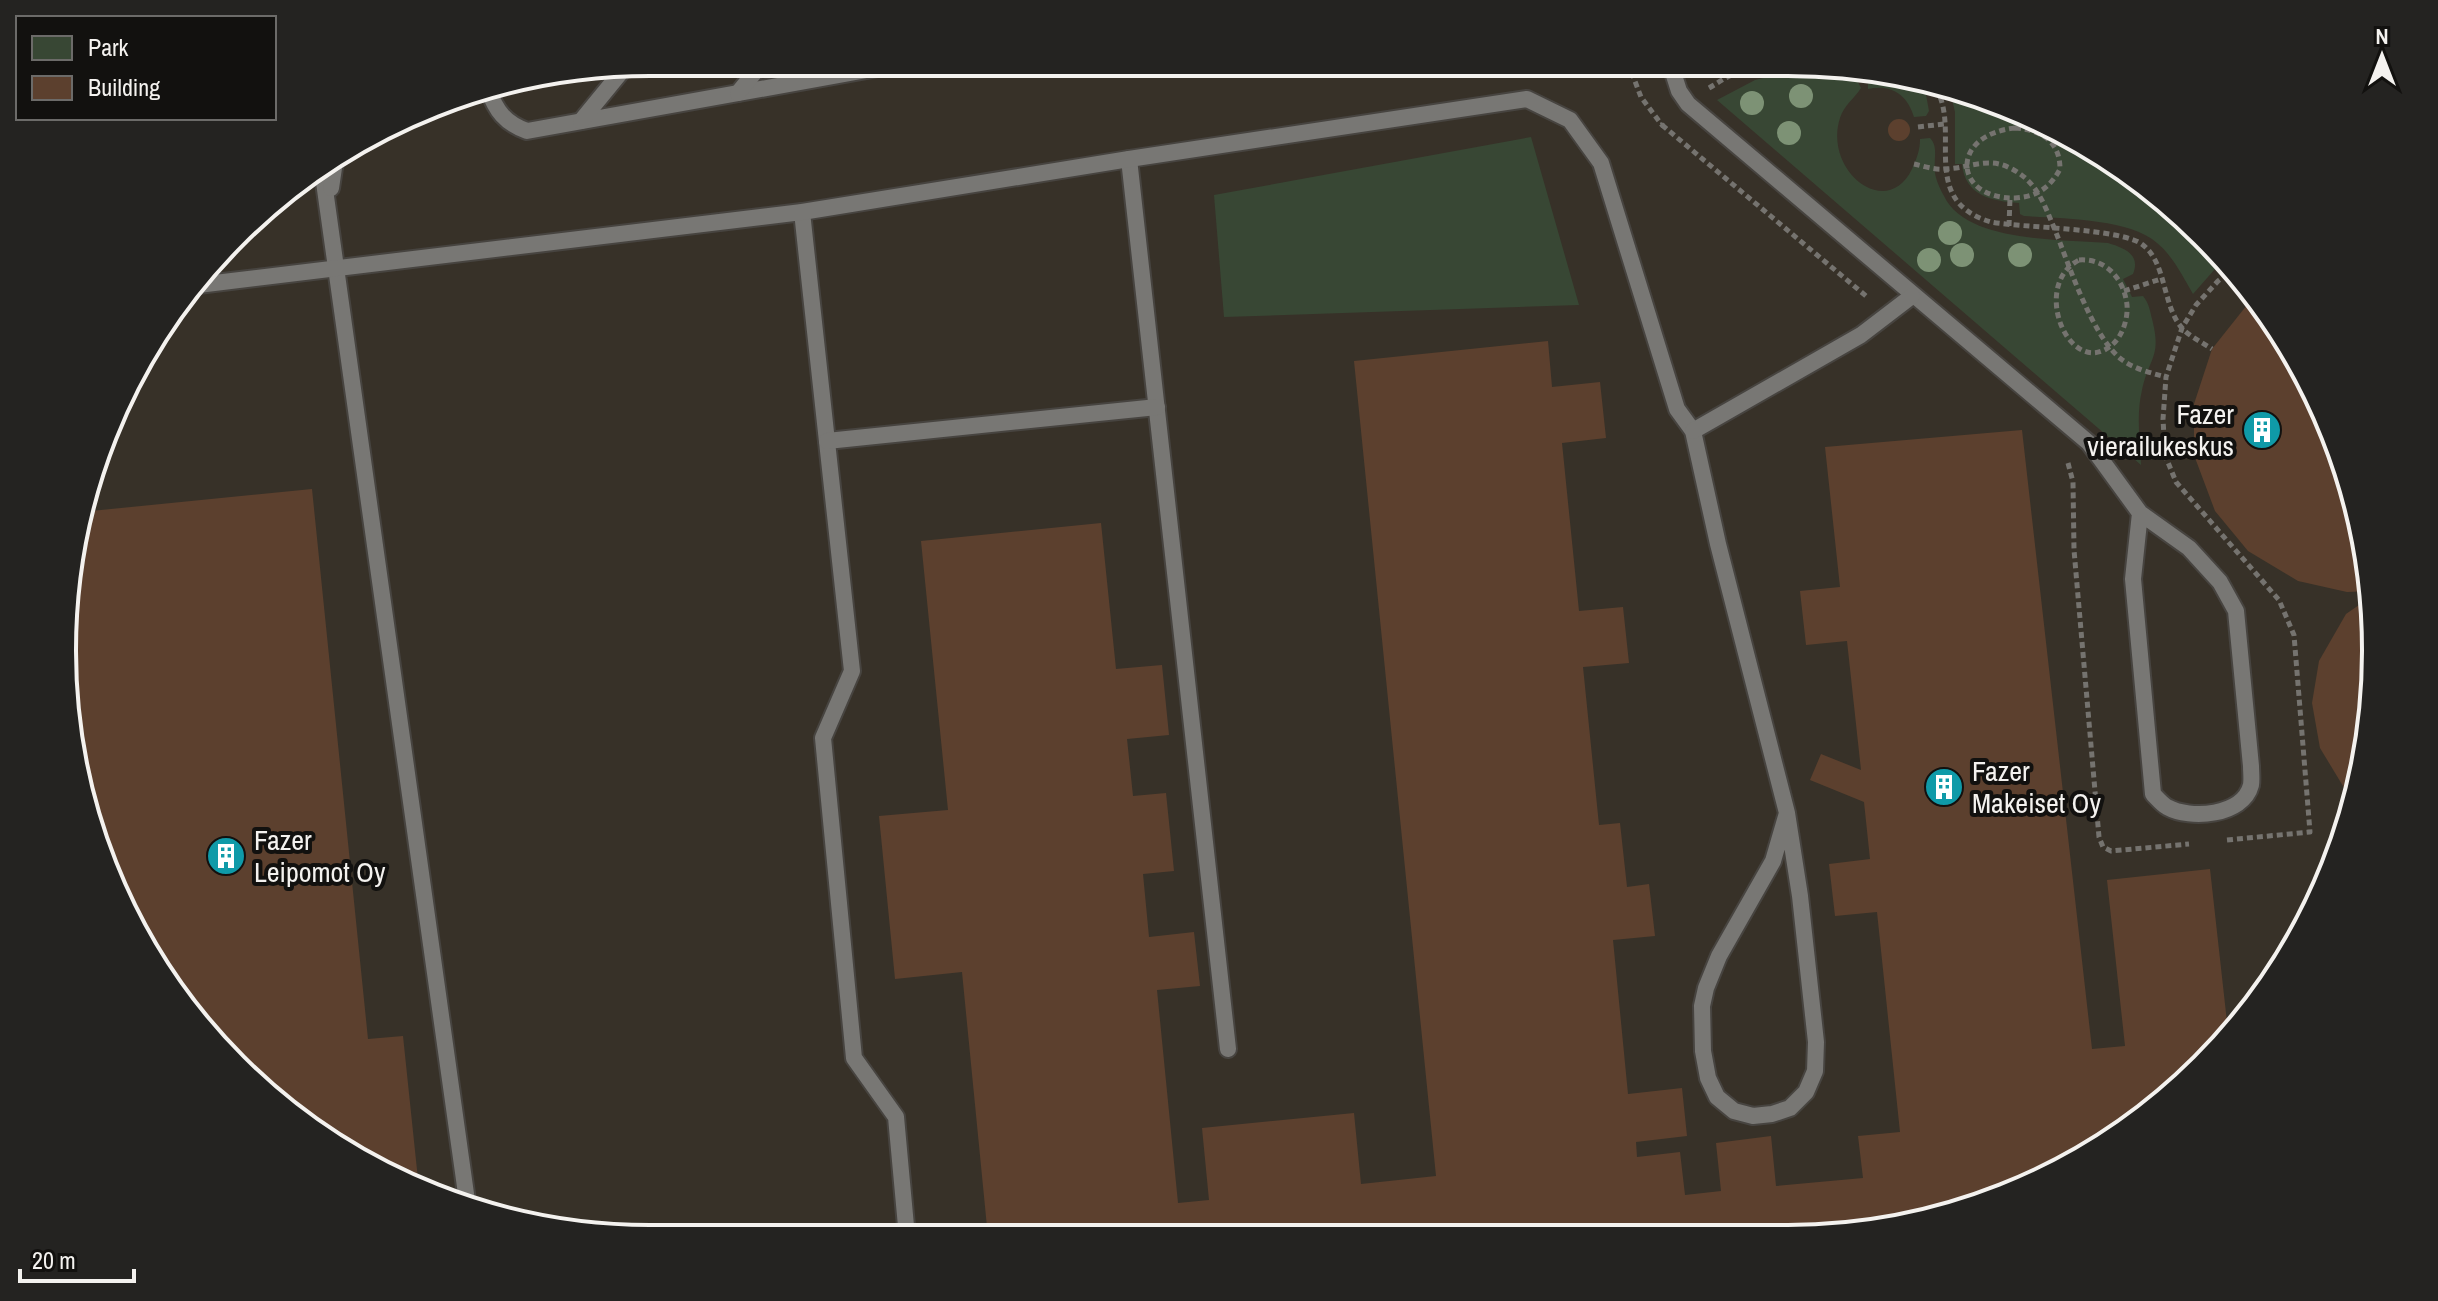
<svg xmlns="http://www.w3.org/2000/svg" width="2438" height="1301" font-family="'Archivo Narrow',sans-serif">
  <rect width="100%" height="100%" fill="#2b2824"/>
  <path fill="#373128" d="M651,62L1826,63L1939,82L2048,123L2146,184L2230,263L2297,357L2345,462L2371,574L2375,689L2356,803L2315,911L2230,1039L2115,1140L2012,1194L1865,1234L612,1238L499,1219L390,1178L234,1066L122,910L82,802L63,689L82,499L161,324L292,184L461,93Z"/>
  <g fill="#384734">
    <path d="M1776,75L1856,78L1861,88C1854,99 1844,105 1840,118C1823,171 1887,221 1912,169C1917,158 1920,150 1920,139L1930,138C1939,147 1933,161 1935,173C1936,180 1940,189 1944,196C1966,243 2062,239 2108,243C2124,248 2141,254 2133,274L2123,279L2132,297L2143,296C2149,303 2150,311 2152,319C2162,357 2149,357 2142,390C2136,415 2140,440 2141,465L1717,100L1755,80Z"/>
    <path d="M1897,77L1925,89L1929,111L1926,116L1914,117C1907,94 1891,84 1868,89V79Z"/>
    <path d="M1949,86L2048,123L2146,184L2227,260L2215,269L2193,294C2183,277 2173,256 2157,243C2129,218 2060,219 2024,216L2020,214L2019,203C1992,201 1965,196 1962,164H1955V112Z"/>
    <path d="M1531,137L1579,305L1224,317L1214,195Z"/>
  </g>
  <g fill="#5c402e">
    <circle cx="1899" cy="130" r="11"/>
    <path d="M2256,299L2297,357L2345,462L2371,574L2372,591L2347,592L2298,581L2248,551L2215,511L2194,455V404L2212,349L2247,305Z"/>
    <path d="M1548,341L1552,387L1600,382L1606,438L1562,443L1579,611L1623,607L1629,663L1583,667L1599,825L1620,823L1627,887L1649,884L1655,936L1613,940L1628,1094L1682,1088L1687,1136L1636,1142L1637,1157L1680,1152L1685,1195L1721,1191L1716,1143L1771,1136L1776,1186L1863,1178L1858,1136L1900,1132L1877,912L1835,916L1829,864L1870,859L1864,802L1810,780L1821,754L1861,770L1847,641L1806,645L1800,591L1840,587L1825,447L2022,430L2092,1049L2125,1046L2107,880L2210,869L2229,1040L2115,1140L2012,1194L1865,1234L988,1237L962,972L895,979L879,816L948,810L921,541L1101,523L1116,669L1162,665L1169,735L1127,739L1133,796L1166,793L1174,871L1143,874L1149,937L1194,932L1200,986L1157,990L1178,1203L1209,1200L1202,1128L1354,1113L1361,1184L1436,1176L1354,361Z"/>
    <path d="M312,489L368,1039L403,1036L419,1189L390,1178L234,1066L122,910L82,802L63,689L81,512Z"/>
    <path d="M2372,596L2375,689L2357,798L2346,791L2320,748L2312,703L2319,661L2346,614Z"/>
  </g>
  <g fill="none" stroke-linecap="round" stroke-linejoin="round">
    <g stroke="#474440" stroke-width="20">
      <g id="service">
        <path d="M1670,63L1679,91L1688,104L2089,443L2140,513L2189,548L2220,582L2236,611L2251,766C2251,772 2252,779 2251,785C2243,816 2190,820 2167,807C2162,804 2157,798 2153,794L2133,579L2140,513"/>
        <path d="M488,89C496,111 505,123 527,131L911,62"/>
        <path d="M738,93L763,62"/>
        <path d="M581,121L626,66"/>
        <path d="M1129,159L1228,1049"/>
        <path d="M322,168L468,1208"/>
        <path d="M331,188L335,161"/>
        <path d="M802,212L852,671L823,738L854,1058L896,1117L907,1237"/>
        <path d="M198,285L802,212L1129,159L1527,99L1570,120L1601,163L1677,409L1693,431L1718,544L1787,813L1800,896L1816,1042L1815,1071L1806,1092L1790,1108L1772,1114L1753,1116L1734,1111L1717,1097L1708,1078L1703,1051L1702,1006L1706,988L1719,956L1773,861L1787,813"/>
        <path d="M1693,431L1861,335L1912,296"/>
        <path d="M827,441L1157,407"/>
      </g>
    </g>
    <g stroke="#75736f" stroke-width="5" stroke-dasharray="6 4" stroke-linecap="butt">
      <path d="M1628,63L1641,97L1662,125L1663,123"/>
      <path d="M1930,80C1968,123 1913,199 1991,222C2022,228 2123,228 2143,245C2167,264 2162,305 2182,328C2189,336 2203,343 2212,349"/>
      <path d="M1709,88C1718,83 1727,76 1737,73C1774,59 1817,66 1855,68"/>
      <path d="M1662,125L1866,296"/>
      <path d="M1918,127L1944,124"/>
      <path d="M2015,128C2041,130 2060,141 2060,169C2050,188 2036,197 2015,198C1953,199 1949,135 2015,128Z"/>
      <path d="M1914,164C1923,166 1934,170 1944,169C1967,169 1987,156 2010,168C2037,181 2044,204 2055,230C2069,265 2092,336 2121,359C2134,369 2151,373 2166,377"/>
      <path d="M2009,226L2010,198"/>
      <path d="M2079,260C2105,258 2124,278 2127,305C2128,318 2123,335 2113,344C2071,382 2029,286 2079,260Z"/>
      <path d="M2124,291L2161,279"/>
      <path d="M2068,463L2073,482L2074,550L2099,837L2103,847L2111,851L2189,844"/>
      <path d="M2227,840L2310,832L2294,635L2279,600L2176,482L2165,455L2163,419L2166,377L2182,328L2196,305L2218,281L2234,269"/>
    </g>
    <use href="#service" stroke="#787774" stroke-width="16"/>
  </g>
  <g fill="#7d9275">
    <circle cx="1801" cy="96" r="12"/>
    <circle cx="1752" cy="103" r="12"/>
    <circle cx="1789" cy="133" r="12"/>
    <circle cx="1950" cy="233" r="12"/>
    <circle cx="1962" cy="255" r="12"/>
    <circle cx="2020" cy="255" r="12"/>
    <circle cx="1929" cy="260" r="12"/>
  </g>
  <defs>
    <g id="building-disc" transform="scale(2)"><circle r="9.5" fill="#0f9aa8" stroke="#12110f"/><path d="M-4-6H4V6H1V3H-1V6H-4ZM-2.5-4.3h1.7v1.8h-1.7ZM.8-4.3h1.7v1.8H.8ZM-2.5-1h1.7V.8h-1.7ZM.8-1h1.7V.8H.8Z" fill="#fff"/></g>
  </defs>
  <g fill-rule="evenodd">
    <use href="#building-disc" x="2262" y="430"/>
    <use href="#building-disc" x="1944" y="787"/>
    <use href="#building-disc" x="226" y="856"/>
  </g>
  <g text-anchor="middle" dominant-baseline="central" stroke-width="8" stroke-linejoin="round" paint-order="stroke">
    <g font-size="28" fill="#f4f2ef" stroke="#12110f" text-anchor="start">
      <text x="2234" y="414" text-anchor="end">Fazer<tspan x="2234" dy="32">vierailukeskus</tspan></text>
      <text x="1972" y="771">Fazer<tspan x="1972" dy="32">Makeiset Oy</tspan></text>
      <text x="254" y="840">Fazer<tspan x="254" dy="32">Leipomot Oy</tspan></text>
    </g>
  </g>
  <path d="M0 0H2438V1301H0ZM650 76H1788A574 574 0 0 1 2362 650V651A574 574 0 0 1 1788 1225H650A574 574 0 0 1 76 651V650A574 574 0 0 1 650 76Z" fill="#242321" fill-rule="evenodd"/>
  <path fill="none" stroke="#f4f2ef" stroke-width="4" d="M650 76H1788A574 574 0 0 1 2362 650V651A574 574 0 0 1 1788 1225H650A574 574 0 0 1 76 651V650A574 574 0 0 1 650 76Z"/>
  <rect x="16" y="16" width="260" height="104" fill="#12110f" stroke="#6c6b69" stroke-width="2"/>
  <rect x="32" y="36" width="40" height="24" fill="#384734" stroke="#6c6b69" stroke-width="2"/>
  <text x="88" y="56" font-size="24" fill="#f4f2ef">Park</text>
  <rect x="32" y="76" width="40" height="24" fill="#5c402e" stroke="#6c6b69" stroke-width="2"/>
  <text x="88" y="96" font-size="24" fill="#f4f2ef">Building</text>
  <g transform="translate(2382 56)" stroke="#12110f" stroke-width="6" paint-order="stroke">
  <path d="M0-6L14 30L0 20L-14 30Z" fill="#f4f2ef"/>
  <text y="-12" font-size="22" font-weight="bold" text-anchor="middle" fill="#f4f2ef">N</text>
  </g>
  <path d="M20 1269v12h114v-12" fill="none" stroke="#f4f2ef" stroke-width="4"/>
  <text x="32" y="1269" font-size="24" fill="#f4f2ef" stroke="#12110f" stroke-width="6" paint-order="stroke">20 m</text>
</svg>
